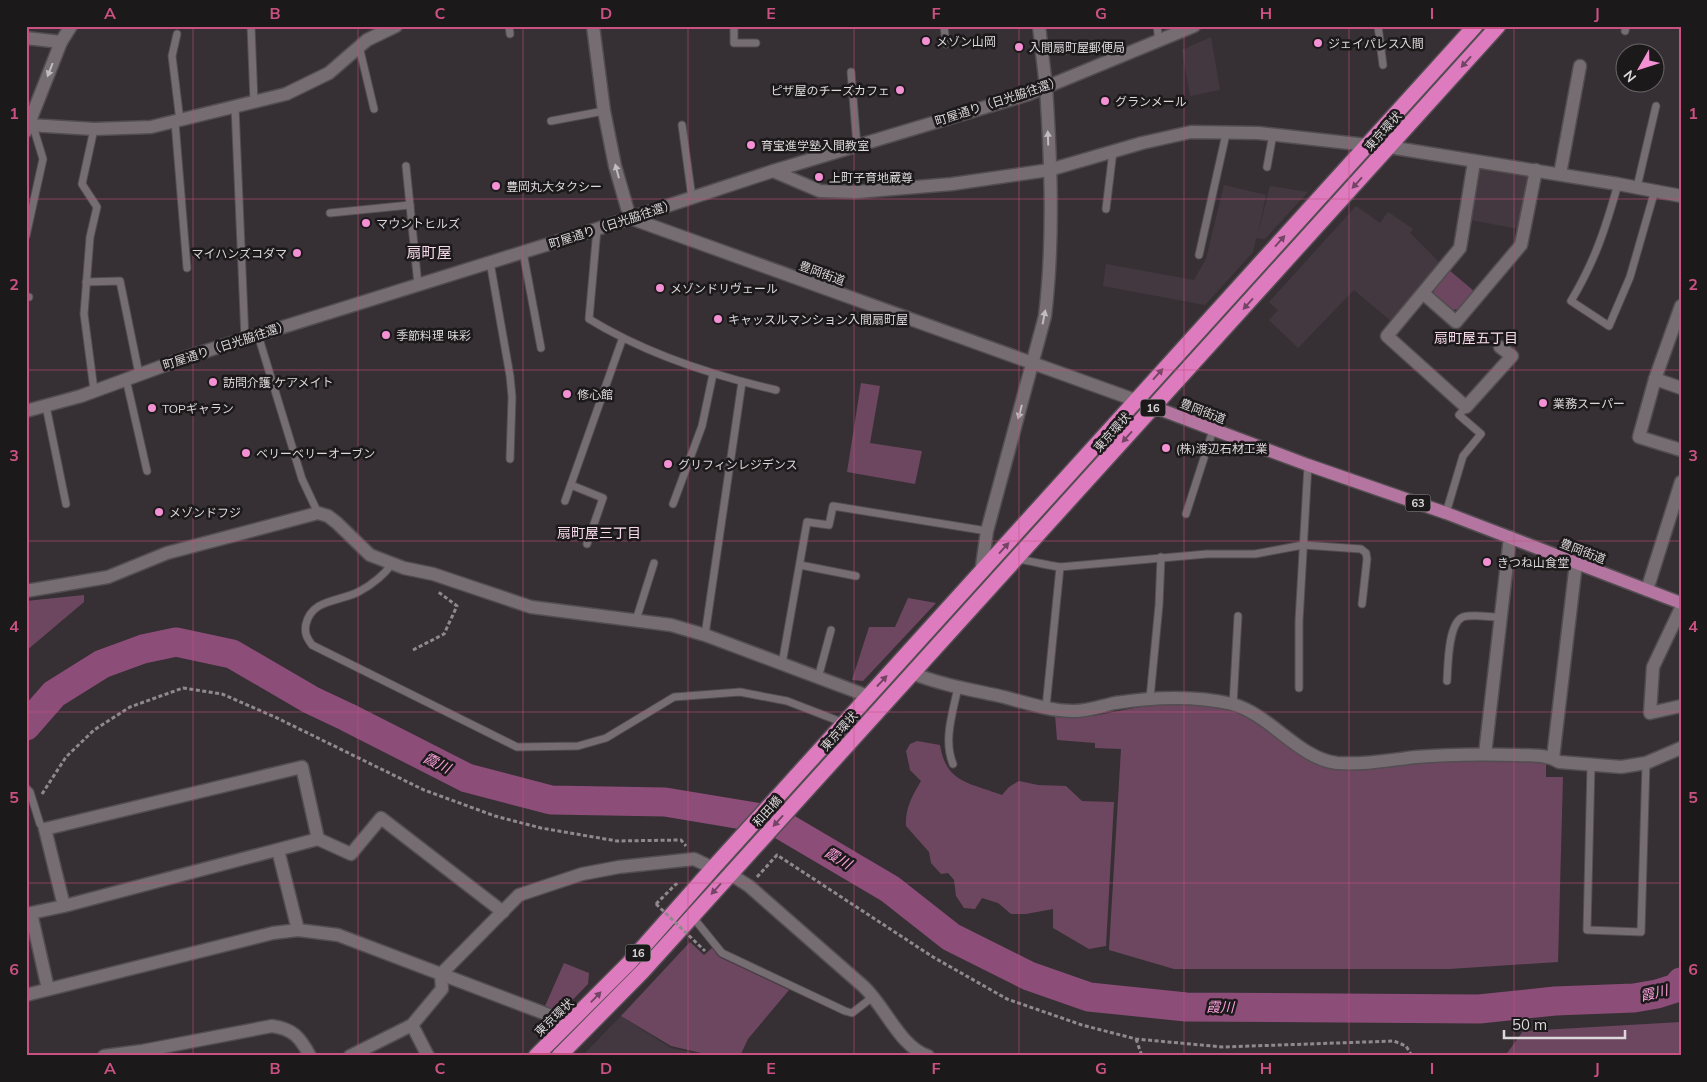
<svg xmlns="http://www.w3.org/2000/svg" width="1707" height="1082" font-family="Mulish,'Noto Sans JP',sans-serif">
  <rect width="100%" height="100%" fill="#363034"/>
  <g fill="#443840">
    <path d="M1211,37L1220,90L1190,96L1182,50Z"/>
    <path d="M1480,167L1529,176L1519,229L1470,220Z"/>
    <path d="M1224,185L1266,195L1257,237L1270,186L1308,192L1265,239L1256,238L1253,252L1205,305L1103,286L1106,264L1194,280L1206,259Z"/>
    <path d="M1356,206L1380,223L1388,212L1413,229L1410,233L1440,263L1391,321L1354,290L1298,348L1269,320L1278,310L1269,302Z"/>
    <path d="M621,1016L671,1048L709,1056H582Z"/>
  </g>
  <g fill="#6d4760">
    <path d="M1449,270L1475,292L1460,309L1452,310L1434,295V287Z"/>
    <path d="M861,383L880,386L870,443L922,451L915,484L847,472Z"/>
    <path d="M84,595V602L26,651V601Z"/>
    <path d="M908,598L936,603L863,681L852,680L869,627H895Z"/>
    <path d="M1155,704L1217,705L1249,717L1320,765L1332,769L1487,758L1546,762V777H1563L1558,962L1449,969H1174L1109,950L1121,749L1095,748V743L1057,740L1055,715L1093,716Z"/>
    <path d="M917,741L940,745C946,783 970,783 1002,795L1009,787L1019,781L1038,785L1066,786L1082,801L1114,802L1106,946L1089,949L1053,928V909L1026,914H1011L998,903L982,898L975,909L964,908L956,896L954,880L948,873L941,874L931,863L929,852L906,826C905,809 912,796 921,781L910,770L906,751L910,744Z"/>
    <path d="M690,942L704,955L712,948L719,957L789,990L748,1039L740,1056H714L671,1046L621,1016Z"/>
    <path d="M564,963L589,973L588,984L561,1012L545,1006Z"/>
    <path d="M1681,1022V1056H1505L1523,1031Z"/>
  </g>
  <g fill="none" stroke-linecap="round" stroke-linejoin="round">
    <path stroke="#8d4d79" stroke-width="29" d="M26,726L54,694L102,664L143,649L176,642L232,654L311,700L347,717L467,778L551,800L665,802L773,820L890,889L951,937L1029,976L1089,997L1186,1007L1479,1009L1555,1001L1634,998L1657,994L1676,988L1681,982"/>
    <g stroke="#524d50" stroke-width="9">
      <g id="lane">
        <path d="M251,26L254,102"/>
        <path d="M509,26L510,34"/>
        <path d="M734,26V43H756"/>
        <path d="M944,26L946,44"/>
        <path d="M1157,26L1159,41"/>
        <path d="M1378,26L1383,65"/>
        <path d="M1625,31L1626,26"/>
        <path d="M177,34L172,56L180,121"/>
        <path d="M359,46L374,109"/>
        <path d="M851,72L857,146"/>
        <path d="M235,107L245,339"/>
        <path d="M551,121L604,111"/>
        <path d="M175,122L187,268"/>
        <path d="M682,125L692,198"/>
        <path d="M406,166L418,285"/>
        <path d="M1267,167L1273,134"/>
        <path d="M1618,184C1606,227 1595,261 1571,301L1609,326L1630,277L1655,190"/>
        <path d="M1637,187L1656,106"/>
        <path d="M1106,209L1113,151"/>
        <path d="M330,213L410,205"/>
        <path d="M597,229L589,319C646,354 711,375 776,390"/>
        <path d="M26,236L43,159L33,126"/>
        <path d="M523,252L541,348"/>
        <path d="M1199,255L1226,134"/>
        <path d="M490,262L510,376L512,397L510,459"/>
        <path d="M86,282L120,281L139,374"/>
        <path d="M26,297H29"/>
        <path d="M258,335L302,479L318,513"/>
        <path d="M126,379L147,471"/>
        <path d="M94,390L84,314L90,237L97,207L82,184L94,129"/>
        <path d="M46,406L66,504"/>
        <path d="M571,485L603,498L587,544"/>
        <path d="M565,501L622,340"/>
        <path d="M673,504L702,426L713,374"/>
        <path d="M1446,513L1463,456L1481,434L1459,415L1466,407"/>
        <path d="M1186,514L1213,430"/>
        <path d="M1017,559C1032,561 1045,565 1060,567L1207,554H1255L1303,545L1361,549L1366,553L1367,559L1362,604"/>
        <path d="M392,564C383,576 373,584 360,591C341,602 312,598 306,624C304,633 307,638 312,645L517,747L578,746L606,738L674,697L740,692L787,701L844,723"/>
        <path d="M800,565L856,576"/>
        <path d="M636,620L654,563"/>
        <path d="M705,635L742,382"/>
        <path d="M782,664L807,522L829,525L833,506L987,531"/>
        <path d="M818,678L831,630"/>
        <path d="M1447,681C1448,665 1448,623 1463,617C1473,614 1489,617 1499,617"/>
        <path d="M1299,688V621L1308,465"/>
        <path d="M1150,698L1159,605L1161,557"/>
        <path d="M1233,705L1238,616"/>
        <path d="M1046,707L1060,567"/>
        <path d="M953,764C943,740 953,712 958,687"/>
        <path d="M1591,765L1587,930L1641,932L1646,763"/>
        <path d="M26,788L30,792L40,824L45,829"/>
        <path d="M692,916L722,953L845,1011L852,1013L874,996"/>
      </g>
    </g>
    <g stroke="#524d50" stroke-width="15">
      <g id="street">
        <path d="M593,26L604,111L615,166L630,218"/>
        <path d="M26,38L61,42"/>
        <path d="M29,125L94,129L151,127L286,94L329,73L367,40L396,26"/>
        <path d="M26,131L61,42L71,26"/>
        <path d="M1389,147L1618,184L1681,196"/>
        <path d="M1474,162L1460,248L1387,336L1466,407L1512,356L1500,347"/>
        <path d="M773,171L820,191L857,192L952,184L1049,170L1142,143L1191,132L1258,133L1367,145"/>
        <path d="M1560,174L1580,66"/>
        <path d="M1424,294L1456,322L1521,245L1536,170"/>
        <path d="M1681,306L1655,379L1639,437L1681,450"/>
        <path d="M1655,379L1681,388"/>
        <path d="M981,573L987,531L1045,316C1054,241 1051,162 1046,87"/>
        <path d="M1647,590L1681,482"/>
        <path d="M26,591L108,577L167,553L318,513L328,516L337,523L370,555L404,568L433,574L531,607L671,625L705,635L868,696"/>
        <path d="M1681,608L1653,667L1650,713L1681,706"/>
        <path d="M912,673C941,685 973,690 1004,697C1026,703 1051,711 1074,711C1089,711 1101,706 1115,703C1153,697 1194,695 1232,704C1270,714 1299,759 1337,763C1363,765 1390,760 1416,757C1450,754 1484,754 1518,755C1532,756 1547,754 1559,762L1621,767L1646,763L1681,748"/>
        <path d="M1485,754L1510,537"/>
        <path d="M1553,758L1576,563"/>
        <path d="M318,839L351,854L381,818L503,912"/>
        <path d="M278,850L298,930"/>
        <path d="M730,874L749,886L863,986C885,1006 900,1047 928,1056"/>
        <path d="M48,989L31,913L64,906L318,839L302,767L45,829L64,906"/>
        <path d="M26,995L273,933L298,930L338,935L570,1023"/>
        <path d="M412,1025L428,1056"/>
        <path d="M104,1056L142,1051L272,1026C293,1029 300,1037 310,1056"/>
        <path d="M350,1056L412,1025L442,989L441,974L519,895L582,874L619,867L694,859L713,868"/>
      </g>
    </g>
    <g stroke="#524d50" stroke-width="15">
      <g id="secondary">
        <path d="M1039,26L1046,87"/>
        <path d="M630,218L1135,400"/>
        <path d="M26,411L81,396L190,356L597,229L773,171L1029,94L1194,26"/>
      </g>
    </g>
    <g stroke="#524d50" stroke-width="15">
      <path id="primary" d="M1135,400L1308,465L1446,513L1681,603"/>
    </g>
    <g stroke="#524d50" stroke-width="18">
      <g id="highway">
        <path d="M536,1056L629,963L713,868L1475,26"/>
        <path d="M559,1056L642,972L1498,26"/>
      </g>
    </g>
    <g stroke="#8e898c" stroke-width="3" stroke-dasharray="4 2.5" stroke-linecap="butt">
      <path d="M1055,48L1067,54"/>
      <path d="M413,650L444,634L457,606L437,591"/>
      <path d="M42,794L66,757L94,730L130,707L183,688L222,694L275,717L424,790L495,816L541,828L617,841L681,840L686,846"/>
      <path d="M757,877L777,855L933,957L1007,999L1082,1025L1136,1039L1223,1047L1394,1041L1406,1046L1412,1056"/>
      <path d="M656,904L676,884L678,887"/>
      <path d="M1136,1039L1142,1056"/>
    </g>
    <use href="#lane" stroke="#756d72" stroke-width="7"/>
    <use href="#street" stroke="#756d72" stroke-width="12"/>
    <use href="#secondary" stroke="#756d72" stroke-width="12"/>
    <use href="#primary" stroke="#b475a0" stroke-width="12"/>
    <use href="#highway" stroke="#de7abe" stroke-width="15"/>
    <path stroke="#8e898c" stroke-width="3" stroke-dasharray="4 2.5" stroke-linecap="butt" d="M656,904L705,951"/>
  </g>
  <defs><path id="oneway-solid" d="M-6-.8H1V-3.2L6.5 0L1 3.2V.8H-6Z" transform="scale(1.25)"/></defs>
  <g fill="#734564">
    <use href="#oneway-solid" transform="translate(1466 62) rotate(132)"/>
    <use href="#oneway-solid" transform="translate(1357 183) rotate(132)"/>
    <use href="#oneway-solid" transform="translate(1280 241) rotate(-48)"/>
    <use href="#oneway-solid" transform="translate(1248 304) rotate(132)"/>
    <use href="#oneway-solid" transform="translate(1158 374) rotate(-48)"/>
    <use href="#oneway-solid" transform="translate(1127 437) rotate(132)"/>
    <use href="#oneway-solid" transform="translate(1004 548) rotate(-48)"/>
    <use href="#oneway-solid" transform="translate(882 681) rotate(-47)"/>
    <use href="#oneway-solid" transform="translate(778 821) rotate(132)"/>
    <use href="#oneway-solid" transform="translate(716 889) rotate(132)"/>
    <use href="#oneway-solid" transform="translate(596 997) rotate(-46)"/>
  </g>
  <g fill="#c2bcc0">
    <use href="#oneway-solid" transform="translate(50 70) rotate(111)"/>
    <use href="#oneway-solid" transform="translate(1048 138) rotate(-92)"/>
    <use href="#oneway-solid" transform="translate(617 171) rotate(-105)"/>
    <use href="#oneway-solid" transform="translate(1044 317) rotate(-79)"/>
    <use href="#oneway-solid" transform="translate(1020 412) rotate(105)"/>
  </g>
  <path fill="none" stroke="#ca5181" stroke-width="1" stroke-opacity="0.55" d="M193,26V1056M358,26V1056M523,26V1056M688,26V1056M854,26V1056M1019,26V1056M1184,26V1056M1349,26V1056M1514,26V1056M26,199H1681M26,370H1681M26,541H1681M26,712H1681M26,883H1681"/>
  <g fill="#f491d4" stroke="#1c191a" stroke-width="2">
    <circle cx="926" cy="41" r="5"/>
    <circle cx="1318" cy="43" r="5"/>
    <circle cx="1019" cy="47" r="5"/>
    <circle cx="900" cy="90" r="5"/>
    <circle cx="1105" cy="101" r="5"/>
    <circle cx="751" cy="145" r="5"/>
    <circle cx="819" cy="177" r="5"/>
    <circle cx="496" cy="186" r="5"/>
    <circle cx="366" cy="223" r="5"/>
    <circle cx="297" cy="253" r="5"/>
    <circle cx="660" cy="288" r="5"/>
    <circle cx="718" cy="319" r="5"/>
    <circle cx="386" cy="335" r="5"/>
    <circle cx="213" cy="382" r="5"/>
    <circle cx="567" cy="394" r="5"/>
    <circle cx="1543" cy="403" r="5"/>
    <circle cx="152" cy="408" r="5"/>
    <circle cx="1166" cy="448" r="5"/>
    <circle cx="246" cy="453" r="5"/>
    <circle cx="668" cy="464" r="5"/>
    <circle cx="159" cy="512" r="5"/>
    <circle cx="1487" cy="562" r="5"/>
  </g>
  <g text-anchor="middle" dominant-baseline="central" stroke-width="5" stroke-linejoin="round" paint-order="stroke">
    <g fill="#1c191a" stroke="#a29ea0" stroke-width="1">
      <rect x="1140.5" y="399.5" width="25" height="17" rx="4"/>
      <rect x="1405.5" y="494.5" width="25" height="17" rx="4"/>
      <rect x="625.5" y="944.5" width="25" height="17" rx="4"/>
    </g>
    <g font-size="11" font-weight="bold" fill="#dcd7da">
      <text x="1153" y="408">16</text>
      <text x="1418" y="503">63</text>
      <text x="638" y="953">16</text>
    </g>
    <g font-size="12" fill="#dcd7da" stroke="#1c191a" text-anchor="start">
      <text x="936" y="41">メゾン山岡</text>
      <text x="1328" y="43">ジェイパレス入間</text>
      <text x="1029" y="47">入間扇町屋郵便局</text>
      <text x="890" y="90" text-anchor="end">ピザ屋のチーズカフェ</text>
      <text x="1115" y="101">グランメール</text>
      <text x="761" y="145">育宝進学塾入間教室</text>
      <text x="829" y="177">上町子育地蔵尊</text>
      <text x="506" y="186">豊岡丸大タクシー</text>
      <text x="376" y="223">マウントヒルズ</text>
      <text x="287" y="253" text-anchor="end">マイハンズコダマ</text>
      <text x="670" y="288">メゾンドリヴェール</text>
      <text x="728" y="319">キャッスルマンション入間扇町屋</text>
      <text x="396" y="335">季節料理 味彩</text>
      <text x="223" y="382">訪問介護 ケアメイト</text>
      <text x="577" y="394">修心館</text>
      <text x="1553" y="403">業務スーパー</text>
      <text x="162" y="408">TOPギャラン</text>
      <text x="1176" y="448">(株)渡辺石材工業</text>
      <text x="256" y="453">ベリーベリーオーブン</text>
      <text x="678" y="464">グリフィンレジデンス</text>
      <text x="169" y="512">メゾンドフジ</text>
      <text x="1497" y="562">きつね山食堂</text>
    </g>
    <g font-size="12" fill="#dcd7da" stroke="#1c191a">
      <text transform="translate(998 101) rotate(-18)">町屋通り（日光脇往還）</text>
      <text transform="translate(1383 131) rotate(-48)">東京環状</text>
      <text transform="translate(612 224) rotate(-18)">町屋通り（日光脇往還）</text>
      <text transform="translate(822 273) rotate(20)">豊岡街道</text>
      <text transform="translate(226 345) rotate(-18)">町屋通り（日光脇往還）</text>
      <text transform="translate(1203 411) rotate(21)">豊岡街道</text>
      <text transform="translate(1112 432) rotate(-48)">東京環状</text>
      <text transform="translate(1583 551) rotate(21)">豊岡街道</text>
      <text transform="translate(839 731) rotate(-48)">東京環状</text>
      <text transform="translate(767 811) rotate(-48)">和田橋</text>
      <text transform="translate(554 1017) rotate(-44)">東京環状</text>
    </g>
    <g font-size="14" fill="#f6d9eb" stroke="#1c191a">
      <text x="1476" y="338">扇町屋五丁目</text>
      <text x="599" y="533">扇町屋三丁目</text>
    </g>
    <g font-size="14" font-style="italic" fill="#fda1de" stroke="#1c191a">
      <text transform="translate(437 763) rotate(26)">霞川</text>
      <text transform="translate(838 858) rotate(31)">霞川</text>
      <text transform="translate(1654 993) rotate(-13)">霞川</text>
      <text transform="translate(1220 1007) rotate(1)">霞川</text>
    </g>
    <g font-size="15" fill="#f6d9eb" stroke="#1c191a">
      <text x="429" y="252">扇町屋</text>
    </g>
  </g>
  <rect width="1707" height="1082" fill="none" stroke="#1c191a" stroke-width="55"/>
  <g transform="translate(1640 68) rotate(231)"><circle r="24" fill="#1c191a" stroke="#696567"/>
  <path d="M0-4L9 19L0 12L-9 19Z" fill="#f491d4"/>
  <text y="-8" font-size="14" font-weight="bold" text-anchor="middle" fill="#dcd7da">N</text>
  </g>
  <path d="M1504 1030v8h121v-8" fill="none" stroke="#dcd7da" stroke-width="2.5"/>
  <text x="1512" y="1030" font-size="15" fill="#dcd7da" stroke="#1c191a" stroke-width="4" paint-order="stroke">50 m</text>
  <rect x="28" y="28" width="1652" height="1026" fill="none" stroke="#ca5181" stroke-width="2"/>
  <g font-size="16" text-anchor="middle" font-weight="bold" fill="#ca5181">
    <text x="110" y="19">A</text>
    <text x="275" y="19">B</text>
    <text x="440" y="19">C</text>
    <text x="606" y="19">D</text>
    <text x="771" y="19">E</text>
    <text x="936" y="19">F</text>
    <text x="1101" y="19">G</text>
    <text x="1266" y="19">H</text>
    <text x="1432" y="19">I</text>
    <text x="1597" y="19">J</text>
    <text x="14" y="119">1</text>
    <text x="1693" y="119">1</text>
    <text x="14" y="290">2</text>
    <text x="1693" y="290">2</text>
    <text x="14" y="461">3</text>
    <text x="1693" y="461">3</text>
    <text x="14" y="632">4</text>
    <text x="1693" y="632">4</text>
    <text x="14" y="803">5</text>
    <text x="1693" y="803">5</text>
    <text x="14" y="975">6</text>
    <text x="1693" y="975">6</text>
    <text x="110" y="1074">A</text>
    <text x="275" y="1074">B</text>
    <text x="440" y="1074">C</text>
    <text x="606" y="1074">D</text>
    <text x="771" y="1074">E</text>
    <text x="936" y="1074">F</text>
    <text x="1101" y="1074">G</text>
    <text x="1266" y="1074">H</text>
    <text x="1432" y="1074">I</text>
    <text x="1597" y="1074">J</text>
  </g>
</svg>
